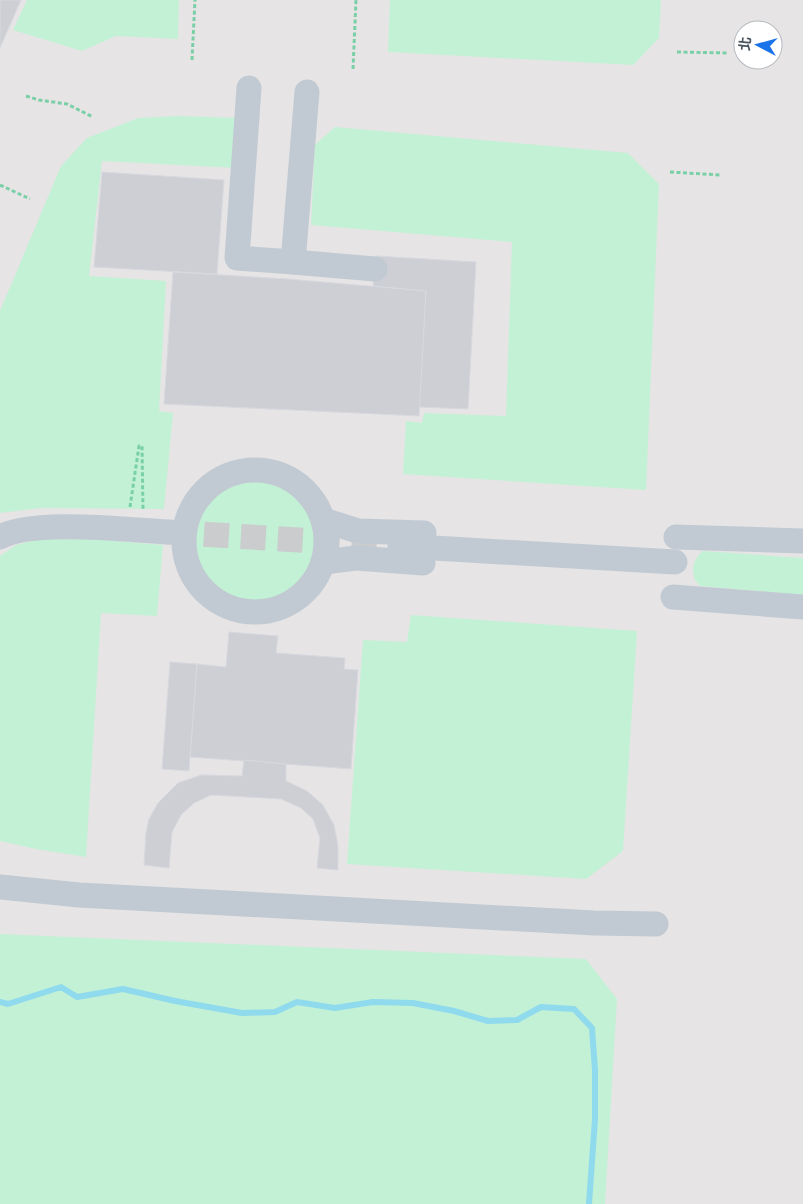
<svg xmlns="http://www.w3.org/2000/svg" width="803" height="1204" font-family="Ubuntu,'Noto Sans TC',sans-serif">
  <rect width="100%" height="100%" fill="#f5f3f3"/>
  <path fill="#e6e4e5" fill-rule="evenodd" d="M0,0H803V1204H0ZM743,30H773V60H743Z"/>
  <g fill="#c3f1d5">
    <path d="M27,0H179L178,39L116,36L82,51L13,30Z"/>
    <path d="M390,0H661L659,38L633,65L388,52Z"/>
    <path d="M178,116L241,118L237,168L102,161L89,276L166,281L159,411L173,413L164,509L41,508L0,513V311L61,166L87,138L138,118Z"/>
    <path d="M335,127L628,153L659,184L646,490L403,474L406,421L422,423L424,413L506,416L512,242L311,225L315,145Z"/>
    <circle cx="255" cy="542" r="60"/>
    <path d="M52,536L163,545L157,616L101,613L86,857L36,849L0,841V556L16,545Z"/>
    <path d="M703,551L803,558V595L700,586L695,580C691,568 693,559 703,551Z"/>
    <path d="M411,615L637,631L623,851L586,879L347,864L363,640L407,642Z"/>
    <path d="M0,934L586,959L617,999L605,1204H0Z"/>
  </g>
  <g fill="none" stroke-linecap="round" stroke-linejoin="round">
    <path stroke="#90daee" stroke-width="6" d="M0,1002L8,1004L61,987L77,997L123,989L175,1001L242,1013L275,1012L297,1002L335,1008L373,1002L413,1003L454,1011L488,1021L517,1020L541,1007L574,1009L592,1028L595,1070V1119L589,1204"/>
  </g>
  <g fill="#cdcfd5" stroke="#d7d9de">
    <path d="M0,0H21L0,48Z"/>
    <path d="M102,172L224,180L217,274L94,267Z"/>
    <path d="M376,256L476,262L468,409L419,407L426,291L373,286Z"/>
    <path d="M173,272L288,279L426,291L419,416L164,404Z"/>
    <path d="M229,632L278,636L276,653L345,658L344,669L358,670L351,769L190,757L197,664L226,667Z"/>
    <path d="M170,662L197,664L189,771L162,769Z"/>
    <path d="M244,760L286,764V781L307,791L323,805L334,825L338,846V870L317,868L320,838L313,819L301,808L281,799L211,795L194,803L181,815L172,832L169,868L144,865L146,832L149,819L158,803L178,783L201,775L242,776Z"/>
  </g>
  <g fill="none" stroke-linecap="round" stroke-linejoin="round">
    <path stroke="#caccce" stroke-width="25" stroke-dasharray="25 12" stroke-linecap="butt" d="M167,532L400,546"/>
    <g stroke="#7ad0a6" stroke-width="3" stroke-dasharray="4 2.5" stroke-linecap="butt">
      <path d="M677,52L729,53"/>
      <path d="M192,60L195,0"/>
      <path d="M353,69L356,0"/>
      <path d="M26,96L39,100L67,104L93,117"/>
      <path d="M670,172L721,175"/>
      <path d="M0,185L30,199"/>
      <path d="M130,507L139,446H142L143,510"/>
    </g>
    <g stroke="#c1cad2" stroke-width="25">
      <path d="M249,88L237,258L293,262L307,92"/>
      <path d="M293,262L375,269"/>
      <circle cx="255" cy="541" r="71"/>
      <path d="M323,520L358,531L424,533"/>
      <path d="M0,537C34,519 126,530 167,532"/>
      <path d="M676,537L803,541"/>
      <path d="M400,546L675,562"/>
      <path d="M323,562L356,558L423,563"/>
      <path d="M673,597L803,607"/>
      <path d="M0,887L79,895L594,923L656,924"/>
    </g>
  </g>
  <g transform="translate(758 45) rotate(276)"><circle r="24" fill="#ffffff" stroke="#b7bbc0"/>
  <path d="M0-4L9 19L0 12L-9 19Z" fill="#1a73e8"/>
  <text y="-8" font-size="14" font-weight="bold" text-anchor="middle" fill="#4a5661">北</text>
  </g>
</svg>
